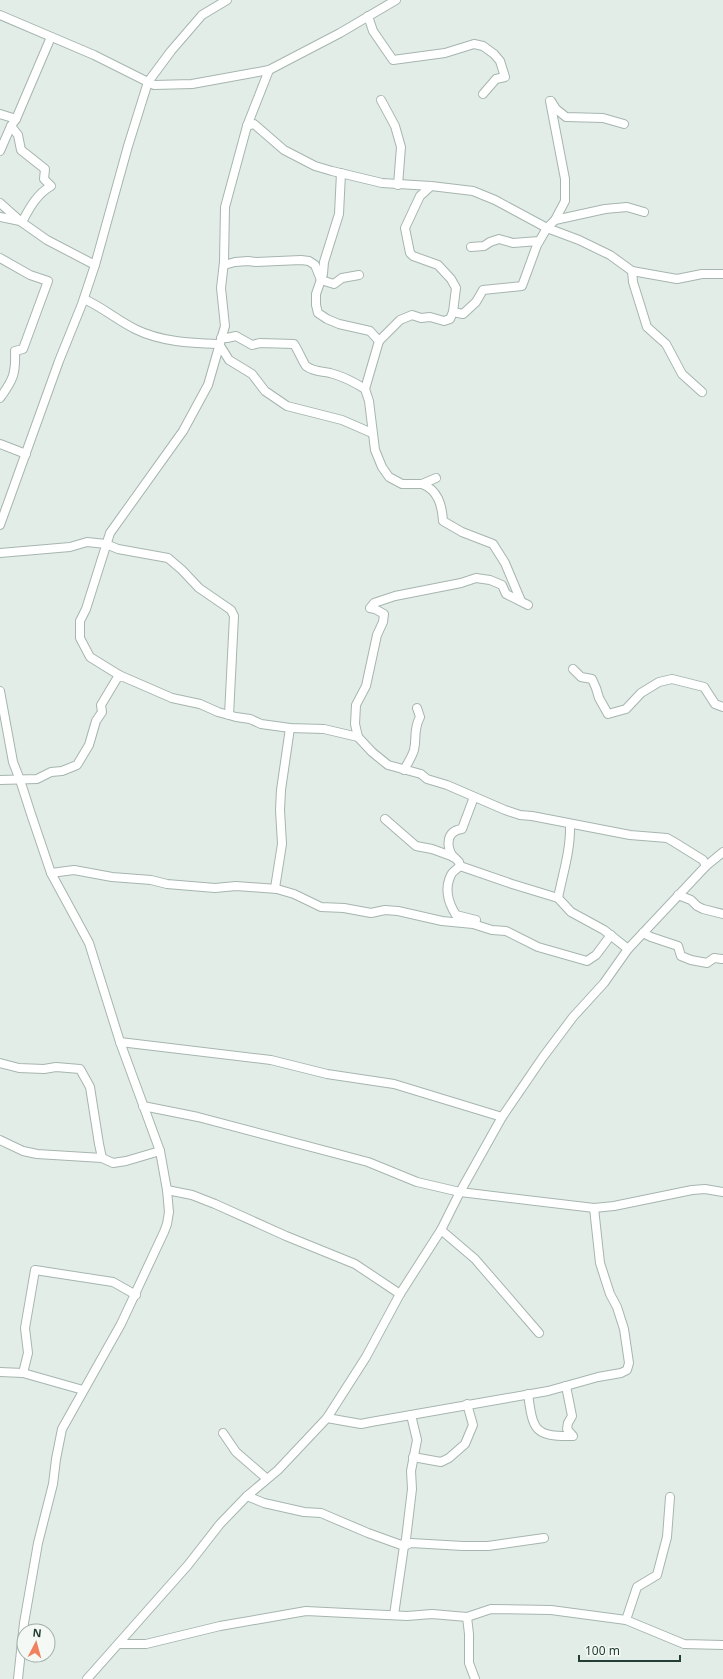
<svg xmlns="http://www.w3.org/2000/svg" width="723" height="1679" font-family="'Noto Sans',sans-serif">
  <rect width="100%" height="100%" fill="#e3ede8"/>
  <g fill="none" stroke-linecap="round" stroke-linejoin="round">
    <g stroke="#a6b5af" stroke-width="10">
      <g id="minor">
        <path d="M0,15L94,55L154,85L192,84L269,70L340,33L396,0"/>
        <path d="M368,16L373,31L393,60L445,53L474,44L483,46L494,54L500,61L505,77L496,79L483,94"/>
        <path d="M381,100L395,126L401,147L398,185"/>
        <path d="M550,101L565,179V201L555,220"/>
        <path d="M551,101L556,109L566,117L603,118L624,124"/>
        <path d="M0,114L16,119"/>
        <path d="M11,126L18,135L21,150L45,169L44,179L51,186C37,194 30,207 22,222"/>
        <path d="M247,126L254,124L284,150L315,166L332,171L382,183L431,186L473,191L495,200L547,228L579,240L610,255L632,271L677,279L702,274H723"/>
        <path d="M0,151L11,126L16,119L51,37"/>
        <path d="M341,173L339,214L324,262L323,274L316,294V305L318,313L327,319L339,324L370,331L379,341"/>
        <path d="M431,186L420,196L405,228L410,253L413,256L438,265L451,279L456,288L453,312L463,314L476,302L483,290L522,286L537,245L547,228L555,220L605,209L627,207L644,212"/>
        <path d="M0,203L19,220"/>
        <path d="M0,217L20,221L47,240L95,265"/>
        <path d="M471,247L484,246L490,242L499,239L513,243L539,241"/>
        <path d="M0,258L30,275L48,281L23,349L15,351C16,374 13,380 0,398"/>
        <path d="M224,265L235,262L248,261L256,262L301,260L309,261L315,265L321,280L334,284L342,278L359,275"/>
        <path d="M632,271L633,282L647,327L666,344L682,374L702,392"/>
        <path d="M84,299C102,307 117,320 135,329C161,342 191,343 219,344L229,360L252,374L265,391L287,406L342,420L372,433"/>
        <path d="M221,338H227L236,336L252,345L260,343L294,344C298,350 304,364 306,366C314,372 321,371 330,373C342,376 354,382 365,389"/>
        <path d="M0,444L26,454"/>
        <path d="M436,478L422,484H402L389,477L382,467L375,450L369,401L365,389L379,341L400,320L412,315L421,318L430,317L444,321L450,319L453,312"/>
        <path d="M422,484C438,490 442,505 443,521L462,532L493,544L505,563L521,601"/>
        <path d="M0,525L59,361L82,304L95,265L128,146L148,82L171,51L202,15L227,0"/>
        <path d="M0,553L70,547L87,542L106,544L118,549L168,558L182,570L199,588L231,610L234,616L229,715"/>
        <path d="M573,669L581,677L592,679L596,688L599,698L608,714L626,709L641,693L659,682L672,679L704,687L715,704L723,707"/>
        <path d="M119,675L90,657L80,638V621L86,609L110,533L183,431L208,385L225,326L221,288L224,262L225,207L247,126L269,70"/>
        <path d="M0,691L13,762L20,780L31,814L51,873L89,943L120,1042L160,1151L167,1190L169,1212L167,1224L164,1232L121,1324L62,1429L56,1459L53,1484L38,1543L24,1623L18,1679"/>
        <path d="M358,737L355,724L356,705L366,686L377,635L383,622L384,614L375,609L370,608L374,603L395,596L461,583L476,578L490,580L502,585L506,594L528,605"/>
        <path d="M404,770C407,764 412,757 414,750C417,737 413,730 420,717L417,708"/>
        <path d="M0,780L37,779L51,772L62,771L77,765L89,745L96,721L102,712L101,705L119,675L172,698L200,704L218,712L236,717L250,719L261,724L290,728L324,729L358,737L372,752L388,765L421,774L427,779L447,785L505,810L520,815L532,816L630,835L667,838L674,842L703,860L706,866"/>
        <path d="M385,819L416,846L432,849L454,857L459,862L460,866"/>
        <path d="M453,857C446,846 446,831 462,829L474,797"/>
        <path d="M460,866L512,884L558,898L571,912L604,930L628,949"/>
        <path d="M460,866C457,869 452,872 451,875C444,889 449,904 456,915L476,920"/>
        <path d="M51,873L74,870L112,877L151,880L167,884L215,888L236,886L277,889L294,894L321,907L344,908L371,913L385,910L398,911L442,921L473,924L492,930L506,931L538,947L587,961L596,955L611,935"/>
        <path d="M275,888L282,844L280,810L281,790L290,728"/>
        <path d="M678,895L691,900L697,906L703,909L723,914"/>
        <path d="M558,898C563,873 571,849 570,824"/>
        <path d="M643,933L651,937L678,946L681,956L691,960L707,963L714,958L722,959"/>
        <path d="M120,1042L271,1060L327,1074L394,1084L502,1117"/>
        <path d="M0,1063L19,1068L44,1069L56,1067L80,1069L90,1087L99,1144L102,1158L113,1163L126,1161L160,1151"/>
        <path d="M143,1106L198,1117L368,1162L417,1182L460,1192L594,1208L614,1206L692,1190L705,1189L723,1192"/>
        <path d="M0,1140L23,1151L37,1154L102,1158"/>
        <path d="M167,1190L192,1195L215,1204L286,1236L355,1264L400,1294"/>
        <path d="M441,1230L475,1259L539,1333"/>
        <path d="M0,1372L23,1373L83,1390"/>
        <path d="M23,1373L28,1353L25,1328L35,1270L113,1282L136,1295"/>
        <path d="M528,1394C533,1430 534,1437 573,1436L567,1429L568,1423L572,1416L566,1386"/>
        <path d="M327,1418L361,1424L371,1422L548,1391L598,1377L621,1373L627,1370L629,1363L624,1329L617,1307L610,1294L600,1263L594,1208"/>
        <path d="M223,1433L236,1452L266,1478"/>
        <path d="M413,1457L441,1462L449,1458L465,1444L473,1425L467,1404"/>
        <path d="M247,1496L264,1503L304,1512L321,1513L368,1533L404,1546L411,1543L463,1546H488L544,1538"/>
        <path d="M394,1615L404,1546L406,1539L412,1489L411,1471L417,1440L411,1415"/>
        <path d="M467,1617L469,1634V1663L475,1679"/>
        <path d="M626,1620L637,1587L657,1575L667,1537L670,1497"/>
        <path d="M119,1644H146L220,1626L306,1611L407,1616L432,1614L467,1617L491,1609L551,1610L626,1620L684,1644L723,1645"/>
        <path d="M87,1679L188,1565L220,1524L247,1496L278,1470L327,1418L366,1357L400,1294L441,1230L460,1192L502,1117L543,1057L573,1017L604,983L628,949L706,866L723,852"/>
      </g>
    </g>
    <use href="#minor" stroke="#fff" stroke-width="8"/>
  </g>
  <g transform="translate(36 1643) rotate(6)"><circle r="19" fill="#f4f9f6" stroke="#a0aea9"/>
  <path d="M0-3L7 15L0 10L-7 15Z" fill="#f0805e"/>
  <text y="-6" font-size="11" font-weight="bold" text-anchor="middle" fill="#233e36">N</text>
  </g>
  <path d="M579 1655v6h101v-6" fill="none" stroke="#233e36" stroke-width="2"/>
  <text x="585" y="1655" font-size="12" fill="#233e36" stroke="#f4f9f6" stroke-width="3" paint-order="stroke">100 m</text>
</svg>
